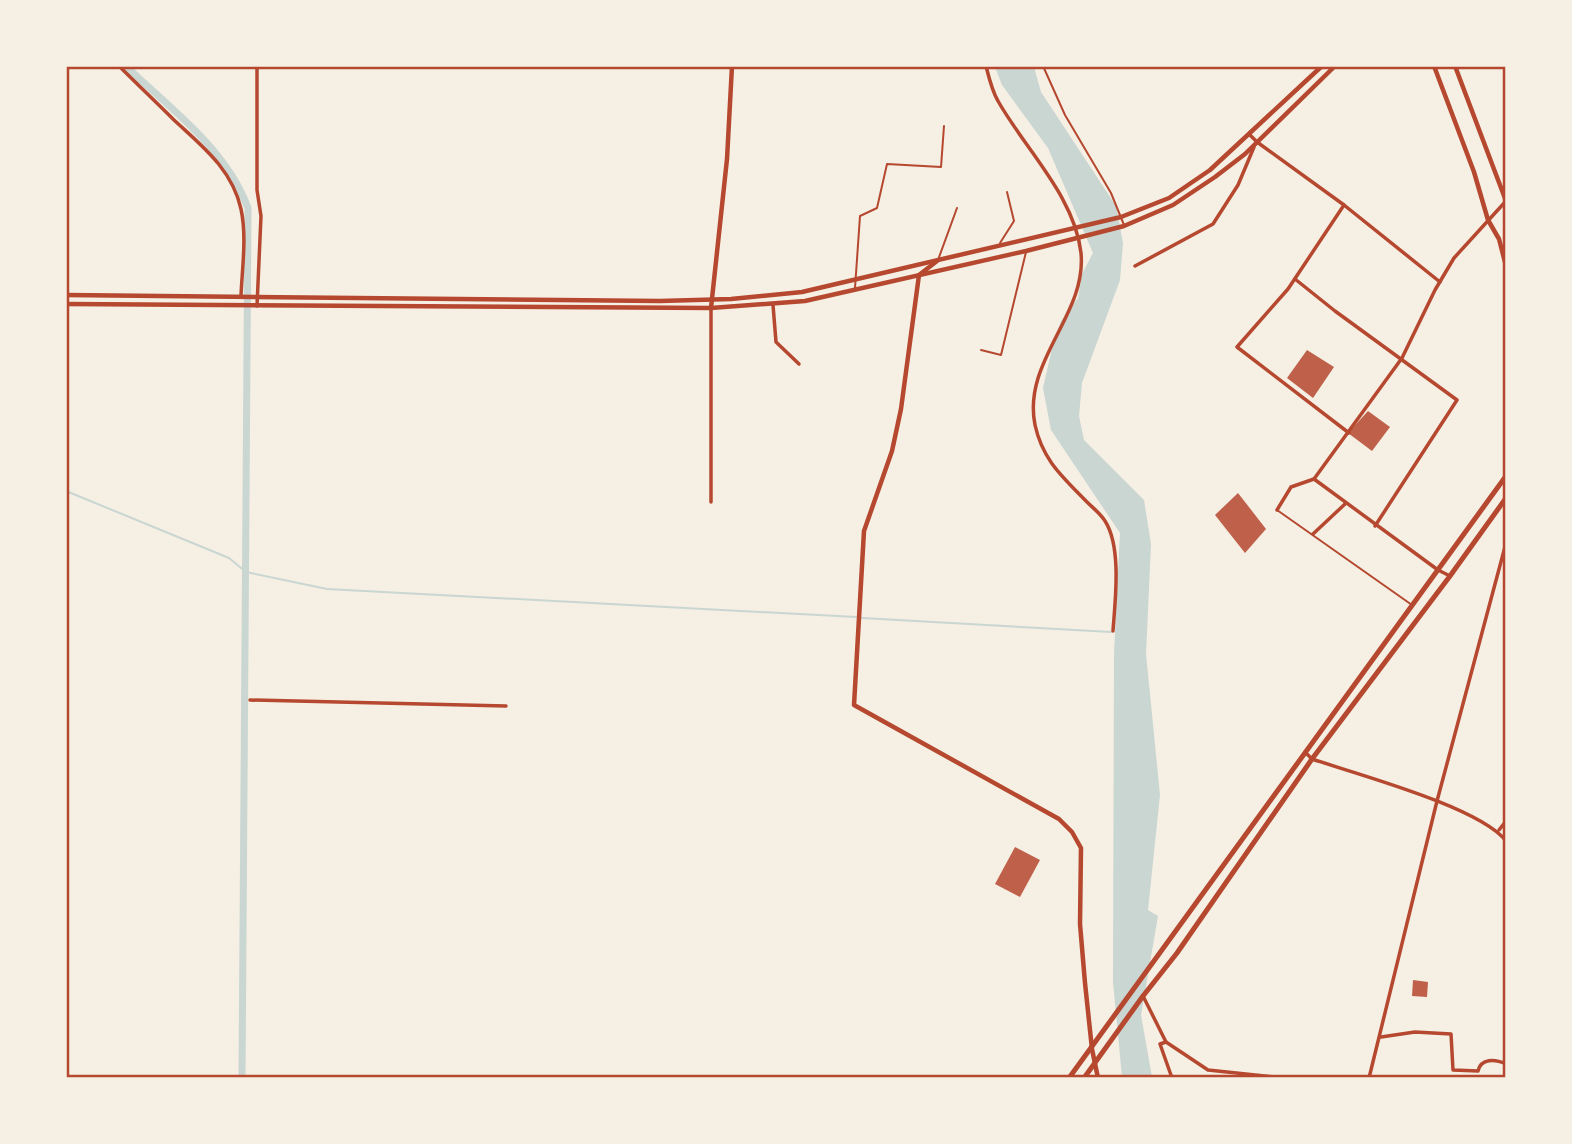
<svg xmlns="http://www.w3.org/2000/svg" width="1572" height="1144" font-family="'Titillium Web',sans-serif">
  <rect width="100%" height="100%" fill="#f6efe4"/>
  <path fill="#c9d6d2" d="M995,67H1034L1041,92L1116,206L1123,243L1120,280L1082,383L1079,416L1084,440L1144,500L1151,544L1146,654L1160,795L1148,910L1158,916L1141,1015L1152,1077H1122L1113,982L1114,653L1120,533L1051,430L1043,388L1054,340L1061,321L1078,298L1082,274L1093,253L1048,148L1002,85Z"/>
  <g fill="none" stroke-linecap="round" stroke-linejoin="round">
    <g stroke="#c9d6d2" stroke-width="2">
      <path d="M66,491L229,558L246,572L327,589L856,617"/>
      <path d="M862,618L1111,632"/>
    </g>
    <path stroke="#c9d6d2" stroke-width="7" d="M126,66C170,109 226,148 248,208L242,1078"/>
  </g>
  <g fill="#bf614a">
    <path d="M1307,350L1334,367L1313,398L1287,378Z"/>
    <path d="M1368,411L1390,427L1372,451L1348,433Z"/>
    <path d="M1238,493L1266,529L1245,553L1215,515Z"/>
    <path d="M1015,847L1040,860L1020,897L995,884Z"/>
    <path d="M1413,980L1428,982L1427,997L1412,996Z"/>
  </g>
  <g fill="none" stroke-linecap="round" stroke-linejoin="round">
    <g stroke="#b5482f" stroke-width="2">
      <path d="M1043,66L1065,115L1111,193L1124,225"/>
      <path d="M1000,243L1014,221L1007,192"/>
      <path d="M938,260L957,208"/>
      <path d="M855,288L860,216L877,208L887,164L941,167L944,126"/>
      <path d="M981,350L1001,355L1026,252"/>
      <path d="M1277,510L1412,605"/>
    </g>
    <g stroke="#b5482f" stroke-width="3.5">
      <path d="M119,66C137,84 156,102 174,120C202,146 232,169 241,209C247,237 242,269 241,296"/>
      <path d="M257,66V190L261,216L257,306"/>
      <path d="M986,66C989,78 992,91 998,101C1025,149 1075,197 1081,253C1087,315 1022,361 1035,425C1043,461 1063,477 1087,502C1093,508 1101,514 1105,521C1122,547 1115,602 1113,631"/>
      <path d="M1250,135L1257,142L1344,205L1440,282"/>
      <path d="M1344,205L1288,289L1237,347L1349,433"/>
      <path d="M1135,266L1213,224L1238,185L1254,147"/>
      <path d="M1295,279L1335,311L1457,400L1375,526"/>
      <path d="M773,305L776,342L799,364"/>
      <path d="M711,308V502"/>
      <path d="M1277,510L1291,487L1314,479"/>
      <path d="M1313,534L1345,504"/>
      <path d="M1450,576L1438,570L1314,479L1402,358L1435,290L1454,258L1506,201"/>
      <path d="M250,700L506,706"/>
      <path d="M1305,752L1312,759C1356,774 1480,807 1506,841"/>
      <path d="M1499,830L1506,821"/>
      <path d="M1143,996L1166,1042L1208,1070L1284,1078"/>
      <path d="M1381,1037L1415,1032L1451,1034L1453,1070L1478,1071C1481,1058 1495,1059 1506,1064"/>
      <path d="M1166,1042L1160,1044L1172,1078"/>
      <path d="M1369,1078L1437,801L1506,543"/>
    </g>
    <g stroke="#b5482f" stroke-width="4.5">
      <path d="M1434,66L1474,172L1488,220L1499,239L1506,266"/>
      <path d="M1455,66L1506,201"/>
      <path d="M937,261L919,275L901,409L892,451L864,531L854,705L1059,819L1072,832L1081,848L1080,924L1085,983L1092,1049L1098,1078"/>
      <path d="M711,308L727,159L732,66"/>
    </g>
    <g stroke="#b5482f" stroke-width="4.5">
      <path d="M66,295L660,301L731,299L802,292L1121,217L1169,198L1210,170L1322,66"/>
      <path d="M66,304L711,308L805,301L1026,251L1124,226L1173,205L1215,177L1245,154L1335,66"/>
    </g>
    <g stroke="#b5482f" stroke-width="5">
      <path d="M1069,1078L1506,476"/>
      <path d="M1084,1078L1143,996L1177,953L1312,759L1450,576L1506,498"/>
    </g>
  </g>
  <rect width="1572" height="1144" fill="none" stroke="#f6efe4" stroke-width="136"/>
  <rect x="68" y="68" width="1436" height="1008" fill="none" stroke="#b5482f" stroke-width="2.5"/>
</svg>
